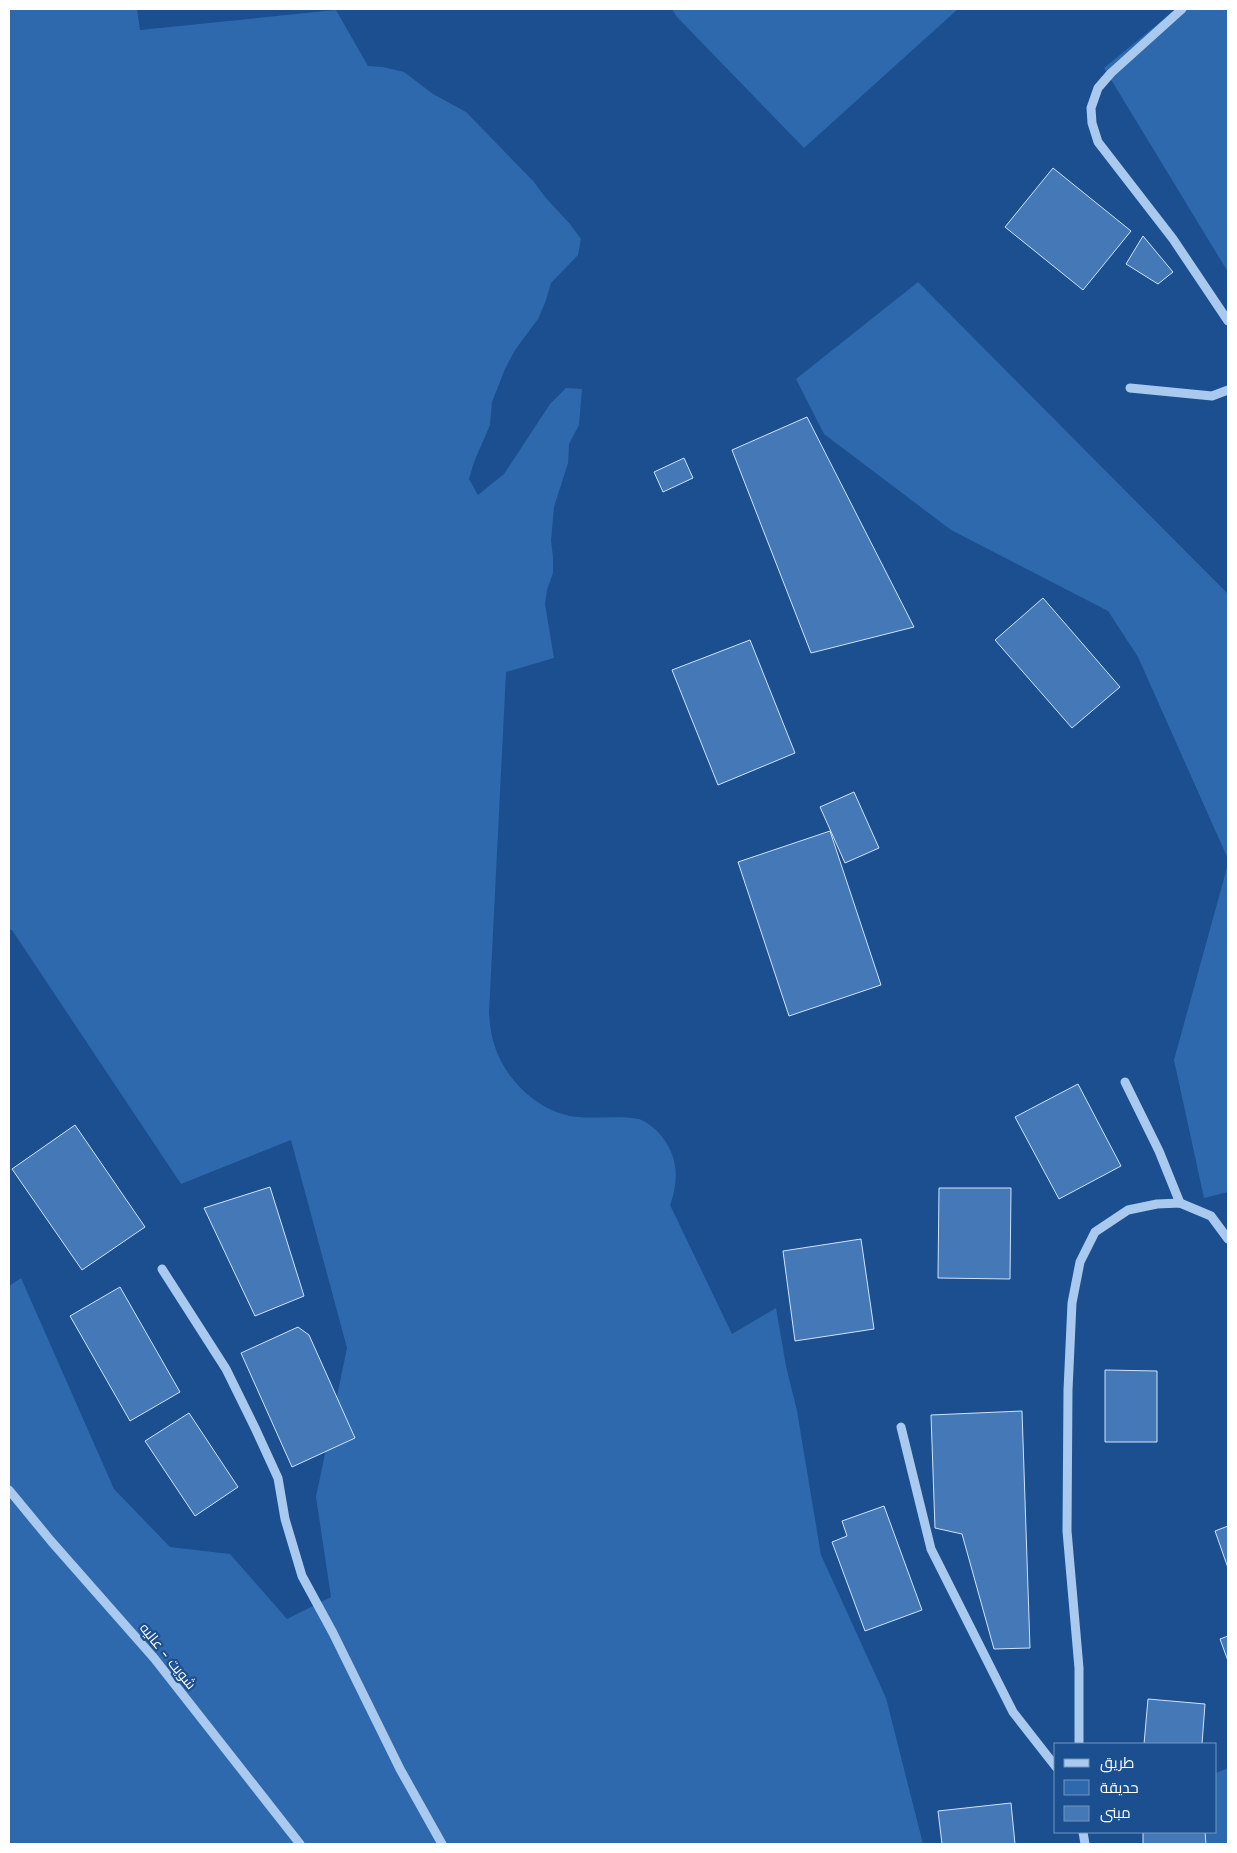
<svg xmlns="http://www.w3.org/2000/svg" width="1237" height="1853" font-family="'Work Sans',Cairo,sans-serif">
  <rect width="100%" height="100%" fill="#1b4f8f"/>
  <g fill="#2e69ad">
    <path d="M9,9H137L140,30L336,10L368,66L383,67L404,72L433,94L466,112L534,182L545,197L570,224L581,239L578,255L551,283L545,303L538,319L515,350L505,369L492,402L490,425L474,462L469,479L478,495L504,474L550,404L566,388L582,389L579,425L569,444L568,463L554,507L551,541L553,557V573L547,590L545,604L554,658L506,672L489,1013C490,1025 491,1036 495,1047C506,1081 541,1114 578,1117C595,1119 623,1115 639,1119C645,1121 653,1127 657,1131C678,1153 680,1178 670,1205L732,1334L776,1308L786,1366L797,1411L821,1555L886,1698L923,1844H9V1286L21,1278L114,1489L170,1547L230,1554L287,1619L331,1597L316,1497L347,1348L291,1140L181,1184L12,930H9Z"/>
    <path d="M672,9H958L804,148L677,17Z"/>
    <path d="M1176,9H1228V272L1104,68Z"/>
    <path d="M918,282L1228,594V859L1138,657L1108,611L951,530L824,434L796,379Z"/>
    <path d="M1228,864V1192L1204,1198L1174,1060Z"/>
    <path d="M1228,1768V1844H1201L1195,1832H1216V1773Z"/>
  </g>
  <g fill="#4478b7" stroke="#cfe3fa">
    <path d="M1053,168L1131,231L1083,290L1005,227Z"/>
    <path d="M1143,236L1173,272L1158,284L1126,264Z"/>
    <path d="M807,417L914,627L811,653L732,450Z"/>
    <path d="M684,458L693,478L663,492L654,472Z"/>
    <path d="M1043,598L1120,687L1072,728L995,640Z"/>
    <path d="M750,640L795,753L718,785L672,670Z"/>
    <path d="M854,792L879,848L845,863L820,807Z"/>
    <path d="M830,831L881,985L789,1016L738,862Z"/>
    <path d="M1078,1084L1121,1166L1059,1199L1015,1117Z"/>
    <path d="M75,1125L145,1227L82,1270L12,1169Z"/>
    <path d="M270,1187L304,1296L255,1316L204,1208Z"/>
    <path d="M939,1188H1011L1010,1279L938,1278Z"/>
    <path d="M861,1239L874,1329L795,1341L783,1251Z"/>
    <path d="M120,1287L180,1392L130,1421L70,1316Z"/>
    <path d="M298,1327L309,1335L355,1438L292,1467L241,1353Z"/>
    <path d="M1105,1370L1157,1371V1442H1105Z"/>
    <path d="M1022,1411L1030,1648L994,1649L962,1534L935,1528L931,1415Z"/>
    <path d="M189,1413L238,1487L195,1516L145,1441Z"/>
    <path d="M884,1506L922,1610L865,1631L832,1542L847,1536L842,1521Z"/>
    <path d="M1228,1526V1568L1215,1531Z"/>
    <path d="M1228,1636V1661L1220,1639Z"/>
    <path d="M1148,1699L1205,1704L1202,1744H1144Z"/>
    <path d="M1011,1803L1015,1844H942L938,1811Z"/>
    <path d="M1143,1832H1205L1206,1844H1143Z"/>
  </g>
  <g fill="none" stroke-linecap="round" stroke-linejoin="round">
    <g stroke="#a9c9ee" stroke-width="9">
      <path d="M1182,9L1111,73L1098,88L1091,108L1092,123L1098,142L1173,239L1228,321"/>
      <path d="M1130,388L1212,396L1228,390"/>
      <path d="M1125,1082L1159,1151L1180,1203"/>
      <path d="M162,1269L226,1369L256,1430L278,1478L285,1519L302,1576L333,1633L400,1769L442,1844"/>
      <path d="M901,1427L931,1549L1013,1712L1056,1767"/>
      <path d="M9,1490L51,1541L154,1658L300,1844"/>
      <path d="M1079,1744V1668L1067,1531L1068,1390L1072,1303L1080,1262L1095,1232L1128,1210L1157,1204L1180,1203L1211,1216L1228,1239"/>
      <path d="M1083,1832L1085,1844"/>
    </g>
  </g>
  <g text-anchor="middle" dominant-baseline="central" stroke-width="4.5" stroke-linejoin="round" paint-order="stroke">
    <g font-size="14" fill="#fff" stroke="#1b4f8f">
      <text transform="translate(168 1656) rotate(51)">شويت - عاليه</text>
    </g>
  </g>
  <rect width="1237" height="1853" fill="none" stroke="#ffffff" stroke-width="20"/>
  <rect x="1054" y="1743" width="162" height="90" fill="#1b4f8f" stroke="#7695bc"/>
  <rect x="1064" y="1759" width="25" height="8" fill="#a9c9ee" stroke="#7695bc"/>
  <text x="1100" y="1768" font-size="15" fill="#ffffff">طريق</text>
  <rect x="1064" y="1780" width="25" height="15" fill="#2e69ad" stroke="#7695bc"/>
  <text x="1100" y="1793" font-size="15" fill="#ffffff">حديقة</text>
  <rect x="1064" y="1806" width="25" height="15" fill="#4478b7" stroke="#7695bc"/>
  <text x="1100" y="1818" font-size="15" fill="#ffffff">مبنى</text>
</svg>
